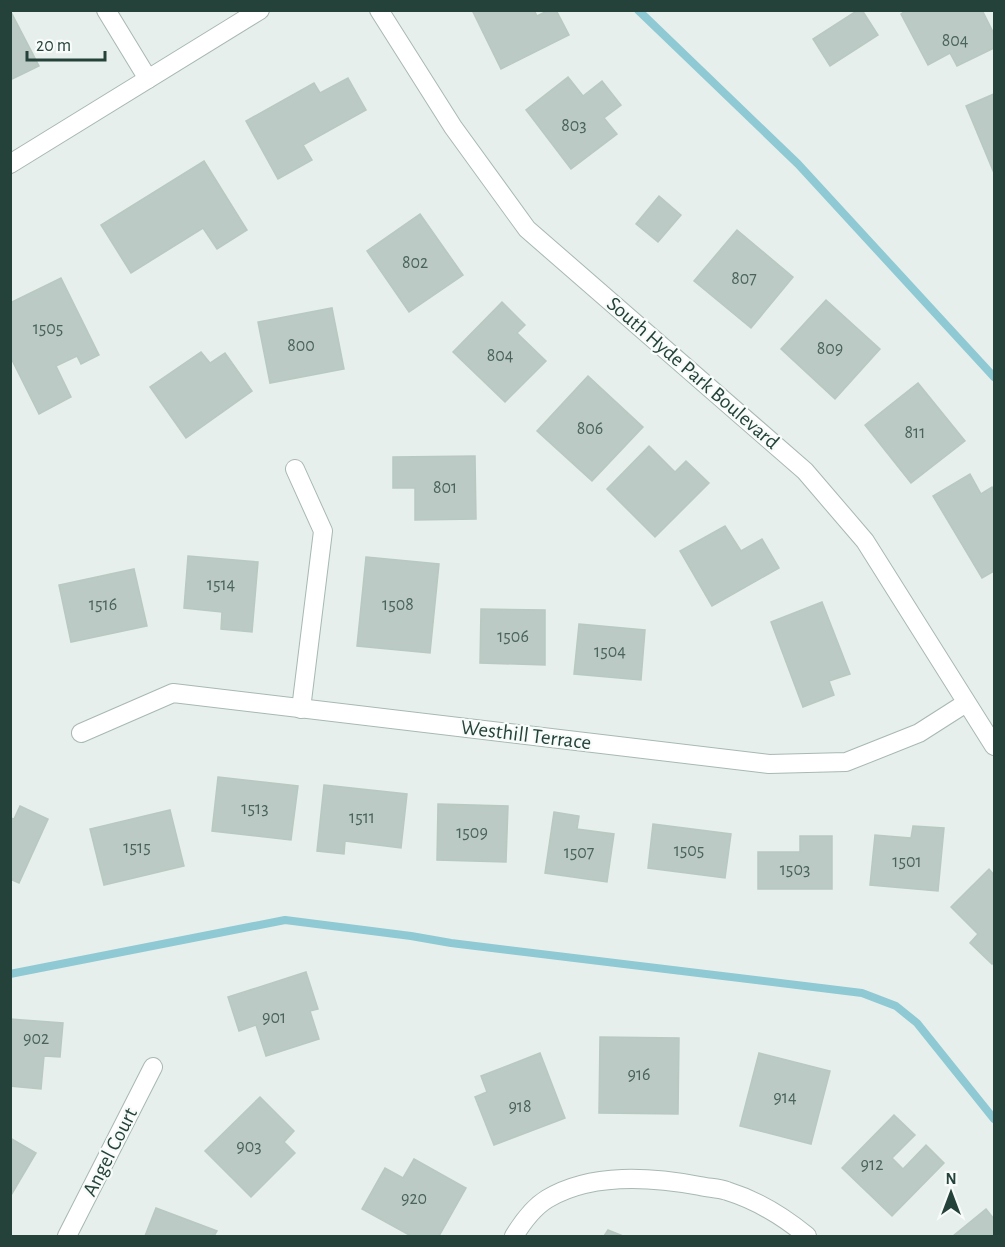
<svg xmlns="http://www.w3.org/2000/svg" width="1005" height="1247" font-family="'Alegreya Sans',sans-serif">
  <rect width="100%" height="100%" fill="#e6efeb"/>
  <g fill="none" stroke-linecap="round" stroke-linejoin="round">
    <g stroke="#8ec9d4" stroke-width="8">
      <path d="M638,10L798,164L994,377"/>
      <path d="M10,974L285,920L411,936L451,943L862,993L896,1006L917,1023L994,1119"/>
    </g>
  </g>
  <g fill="#bbcac4" stroke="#b8c9c2" stroke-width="1.5">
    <path d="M10,10L39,66L10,80Z"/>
    <path d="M472,10H534L537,16L549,10H556L569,35L501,69Z"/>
    <path d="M858,10H862L878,35L830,66L813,39Z"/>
    <path d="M907,10H982L994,34V48L957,66L950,53L928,65L901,14Z"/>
    <path d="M568,77L583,96L602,81L621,105L604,118L617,134L571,169L526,110Z"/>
    <path d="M348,78L366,110L303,145L312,160L278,179L246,121L314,83L320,93Z"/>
    <path d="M994,94V173L966,106Z"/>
    <path d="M204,161L247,230L217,249L203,228L131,273L101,225Z"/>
    <path d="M659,196L681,215L658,242L636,224Z"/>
    <path d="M420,214L463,275L409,312L367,251Z"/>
    <path d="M737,230L793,277L751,328L694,281Z"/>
    <path d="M61,278L99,355L81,364L77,356L56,366L71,397L39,414L10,356V303Z"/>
    <path d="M826,300L880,349L835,399L781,349Z"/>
    <path d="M502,302L525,325L517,333L546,361L505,402L453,352Z"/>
    <path d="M332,308L344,369L270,383L258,322Z"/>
    <path d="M201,352L210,363L225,353L252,391L186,438L150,387Z"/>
    <path d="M588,376L643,427L592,481L537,431Z"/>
    <path d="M918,383L965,441L911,483L865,425Z"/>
    <path d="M649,446L675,472L686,461L709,483L655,537L607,489Z"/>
    <path d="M475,456L476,519L415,520V488H393V457Z"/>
    <path d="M970,474L981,494L992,487L994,490V571L982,578L933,496Z"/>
    <path d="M725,526L741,551L762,539L779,568L712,606L680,551Z"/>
    <path d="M188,556L258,562L252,632L221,629L222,612L184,608Z"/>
    <path d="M366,557L439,564L430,653L357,646Z"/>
    <path d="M134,569L147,626L71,642L59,585Z"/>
    <path d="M822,602L850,674L829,681L834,695L803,707L771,622Z"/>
    <path d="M481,609L545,610V665L480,663Z"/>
    <path d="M579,624L645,630L641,680L574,674Z"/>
    <path d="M218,777L298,786L291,840L212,831Z"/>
    <path d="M324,785L407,794L401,848L345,841L344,854L317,851Z"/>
    <path d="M438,804L508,806L506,862L437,860Z"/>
    <path d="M20,806L48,819L19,883L10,879V818L14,819Z"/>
    <path d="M170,810L184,866L104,885L90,829Z"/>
    <path d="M554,812L579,816L577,829L614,834L607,882L545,873Z"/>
    <path d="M653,824L731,834L725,878L648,868Z"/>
    <path d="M913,826L944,828L938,891L870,885L875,835L911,838Z"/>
    <path d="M800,836H832V889H758V852H800Z"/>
    <path d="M989,869L994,875V961L992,964L970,943L978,934L951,907Z"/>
    <path d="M306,972L318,1009L310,1011L319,1039L266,1056L256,1025L239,1031L228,997Z"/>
    <path d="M10,1019L63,1023L60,1057L44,1056L41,1089L10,1086Z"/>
    <path d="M600,1037L679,1038L678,1114L599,1113Z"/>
    <path d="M540,1053L565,1118L494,1145L475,1097L487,1092L481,1076Z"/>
    <path d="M759,1053L830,1071L811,1144L740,1126Z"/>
    <path d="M260,1097L294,1131L284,1142L295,1153L251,1197L205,1151Z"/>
    <path d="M894,1115L915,1135L892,1158L903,1169L926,1145L944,1163L892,1216L842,1168Z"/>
    <path d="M10,1138L36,1153L10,1197Z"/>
    <path d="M414,1159L466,1188L439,1236H411L362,1209L385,1168L403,1178Z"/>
    <path d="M156,1208L217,1231L214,1236H145Z"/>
    <path d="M986,1209L994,1219V1236H953Z"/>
    <path d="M608,1230L623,1236H604Z"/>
  </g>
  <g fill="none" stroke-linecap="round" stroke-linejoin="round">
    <g stroke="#a8b8b2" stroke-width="20">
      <g id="minor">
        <path d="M106,10L148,79"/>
        <path d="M379,10L453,127L527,229L805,471L865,541L994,746"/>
        <path d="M295,469L323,531L301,709"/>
        <path d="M81,733L173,693L769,764L846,762L919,733L966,703"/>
        <path d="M67,1236L153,1067"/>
        <path d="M514,1236C522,1223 534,1207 547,1199C592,1172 652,1177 700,1186C709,1188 719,1188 727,1191C756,1200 784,1217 807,1236"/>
      </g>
    </g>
    <g stroke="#a8b8b2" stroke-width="20">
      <path id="tertiary" d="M10,164L260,10"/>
    </g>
    <use href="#minor" stroke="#fff" stroke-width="18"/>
    <use href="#tertiary" stroke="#fff" stroke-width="18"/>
  </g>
  <g text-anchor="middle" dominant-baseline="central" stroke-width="4.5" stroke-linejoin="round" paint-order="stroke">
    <g font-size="18" fill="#4a645c">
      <text x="955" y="41">804</text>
      <text x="574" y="126">803</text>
      <text x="415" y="263">802</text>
      <text x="744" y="279">807</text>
      <text x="48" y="329">1505</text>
      <text x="301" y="346">800</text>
      <text x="830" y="349">809</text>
      <text x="500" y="356">804</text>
      <text x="590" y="429">806</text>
      <text x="915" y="433">811</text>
      <text x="445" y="488">801</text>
      <text x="221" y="585">1514</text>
      <text x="103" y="605">1516</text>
      <text x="398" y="605">1508</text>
      <text x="513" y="637">1506</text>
      <text x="610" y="652">1504</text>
      <text x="255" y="809">1513</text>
      <text x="362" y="818">1511</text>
      <text x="472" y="833">1509</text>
      <text x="137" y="848">1515</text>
      <text x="689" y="851">1505</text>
      <text x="579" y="853">1507</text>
      <text x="907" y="862">1501</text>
      <text x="795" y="870">1503</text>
      <text x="274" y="1018">901</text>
      <text x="36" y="1039">902</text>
      <text x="639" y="1075">916</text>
      <text x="785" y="1098">914</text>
      <text x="520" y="1107">918</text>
      <text x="249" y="1147">903</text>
      <text x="872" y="1165">912</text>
      <text x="414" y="1199">920</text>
    </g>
    <g font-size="21" fill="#24423a" stroke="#f7fbf9">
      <text transform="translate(693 373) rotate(41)">South Hyde Park Boulevard</text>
      <text transform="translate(526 735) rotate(7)">Westhill Terrace</text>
      <text transform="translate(110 1152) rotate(-63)">Angel Court</text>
    </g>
  </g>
  <rect width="1005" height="1247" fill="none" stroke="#24423a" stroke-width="24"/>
  <g transform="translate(951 1193)" stroke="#f7fbf9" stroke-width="4.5" paint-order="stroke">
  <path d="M0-4.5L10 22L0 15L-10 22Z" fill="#24423a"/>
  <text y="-9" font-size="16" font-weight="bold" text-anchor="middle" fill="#24423a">N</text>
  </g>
  <path d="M27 51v9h78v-9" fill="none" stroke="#24423a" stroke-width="3"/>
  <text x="36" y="51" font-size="18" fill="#24423a" stroke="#f7fbf9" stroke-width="4.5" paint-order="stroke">20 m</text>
</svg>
